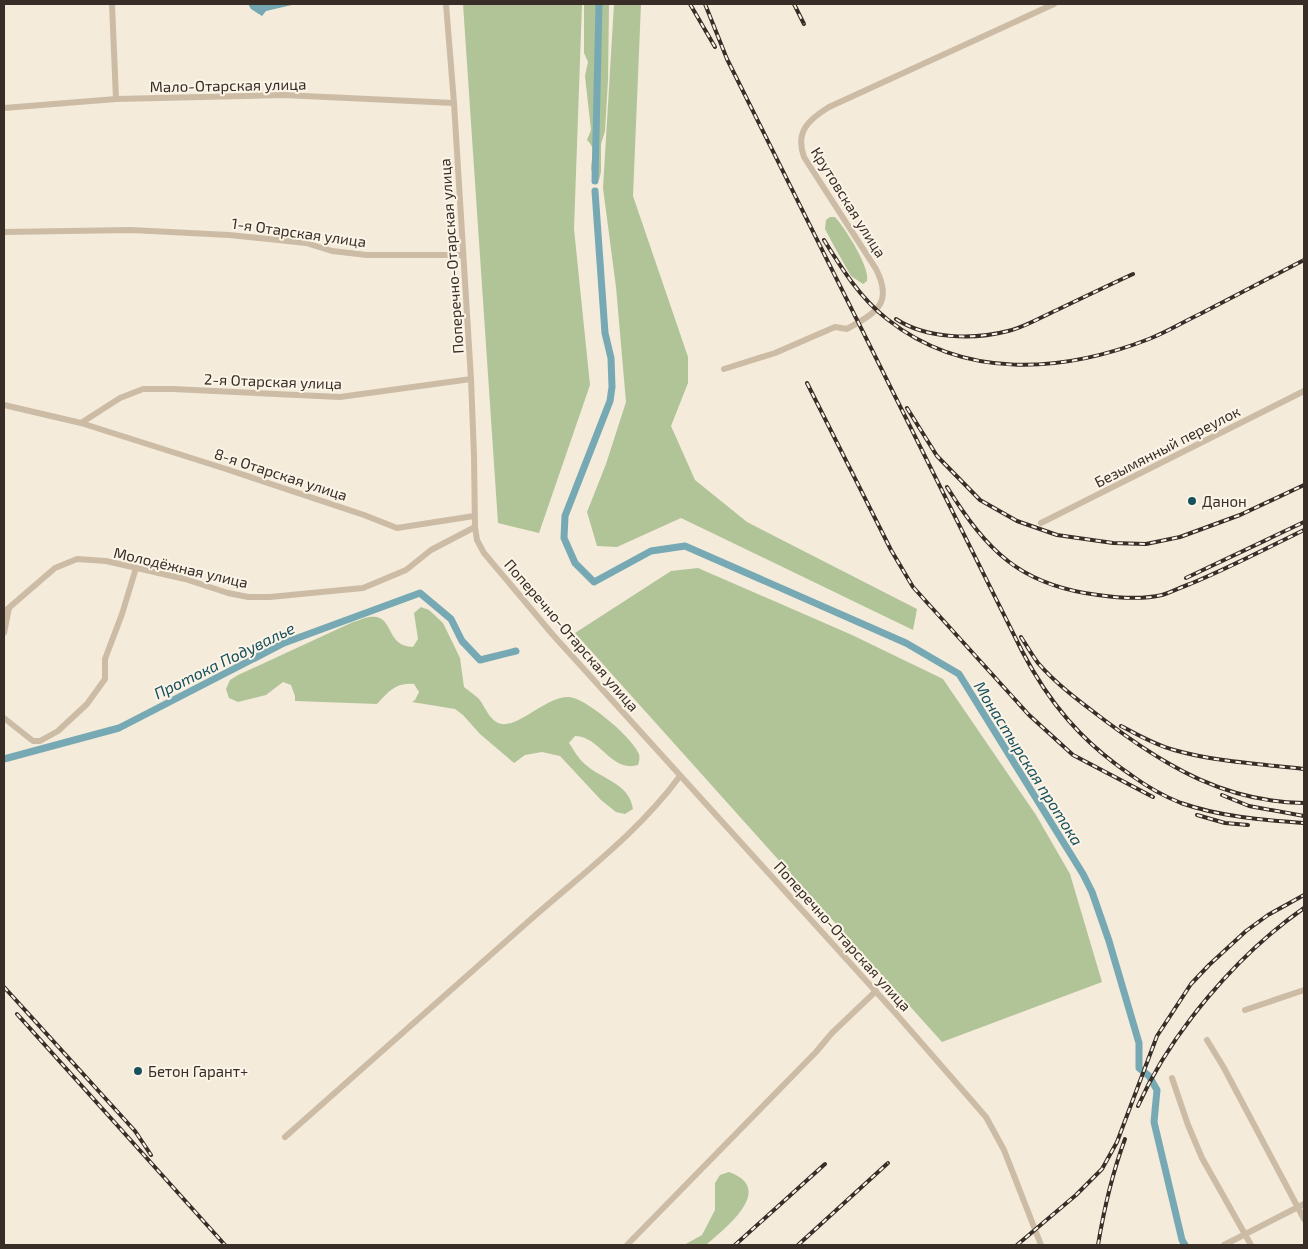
<svg xmlns="http://www.w3.org/2000/svg" width="1308" height="1249" font-family="'Exo 2',sans-serif">
  <rect width="100%" height="100%" fill="#f4ebda"/>
  <g fill="#b0c498">
    <path d="M463,4H582L574,229L590,385L539,533L498,523Z"/>
    <path d="M584,4H609L608,80L605,131L601,144V172L599,180C584,171 596,159 592,147C591,144 589,142 587,140L591,130L585,76L588,62L584,53Z"/>
    <path d="M614,4H641L633,196L688,357V383L671,426L695,480L747,522L917,609L913,630L681,518L617,547L597,546L587,512L606,464L626,402L616,287L603,188Z"/>
    <path d="M830,217H835C845,228 870,267 867,281L863,284L851,276L834,246L825,229L826,220Z"/>
    <path d="M698,568L852,635L943,679L1036,815L1070,874L1102,982L942,1042L575,633L671,571Z"/>
    <path d="M421,607L429,610L443,623L460,658L464,687C469,691 475,695 479,699C486,708 490,722 502,724C519,727 547,696 569,697C586,698 633,738 639,754C640,758 639,762 638,765C611,773 600,736 575,736L569,743C574,750 579,760 586,765C603,780 629,783 633,809L625,814L616,812L601,800L560,756L542,752L525,755L514,763L480,734L463,715L455,709L412,702L415,700L419,692L414,684C396,682 388,692 377,704L295,701V696L291,685L283,682L266,695L238,702L229,698L226,689L230,680L238,675L353,622C358,621 363,618 369,617C395,613 384,646 413,647L418,639L414,613Z"/>
    <path d="M729,1172C777,1189 724,1229 706,1245H684L702,1235L715,1210V1183L720,1175Z"/>
  </g>
  <path fill="#76a9b4" d="M248,4H296L266,11L262,16L251,9Z"/>
  <g fill="none" stroke-linecap="round" stroke-linejoin="round">
    <g stroke="#76a9b4" stroke-width="7">
      <path d="M595,181L599,4"/>
      <path d="M595,191L605,333L611,358L612,387L610,401L565,516L564,538L575,563L594,582L651,551L685,546L906,643L959,674L1083,874L1092,892L1109,941L1139,1043V1068L1149,1076L1157,1090L1154,1122L1182,1240L1185,1245"/>
      <path d="M4,759L119,728L284,643L420,593L451,619L462,641L480,660L516,651"/>
    </g>
    <g stroke="#cdbca5" stroke-width="6">
      <path d="M112,4L116,99"/>
      <path d="M446,4L454,103L471,379L474,455L475,527L477,540L484,553L553,635L898,1016L986,1117L1004,1150L1041,1245"/>
      <path d="M4,108L116,99L283,95L454,103"/>
      <path d="M4,232L131,230L229,235L306,243L332,251L367,255H463"/>
      <path d="M724,369L775,353L835,327L847,329C875,313 894,304 876,269L804,157C795,132 808,120 829,107L1054,4"/>
      <path d="M4,405L81,423L226,469L364,515L397,528L474,516"/>
      <path d="M81,423L120,398L143,389H173L340,397L471,379"/>
      <path d="M1041,523L1304,391"/>
      <path d="M4,612L55,568L77,559L106,561L185,579L228,593L248,597H270L363,588L406,570L431,550L475,527"/>
      <path d="M4,633L9,608"/>
      <path d="M4,718L33,741H40L58,731L87,704L105,679V659L122,614L136,568"/>
      <path d="M1245,1010L1304,990"/>
      <path d="M1207,1040L1224,1068L1304,1219"/>
      <path d="M1172,1078L1188,1125L1202,1158L1251,1245"/>
      <path d="M285,1137C367,1065 448,992 530,920C582,874 638,833 680,776"/>
      <path d="M627,1245L816,1052L832,1033L876,991"/>
      <path d="M1224,1245L1304,1204"/>
    </g>
    <g stroke="#382e27" stroke-width="4">
      <g id="rail">
        <path d="M690,4L715,47"/>
        <path d="M705,4L727,59L1022,651C1049,703 1082,742 1131,775C1146,786 1163,796 1181,803C1221,817 1263,820 1304,823"/>
        <path d="M794,4L804,24"/>
        <path d="M824,240C842,269 860,298 887,319C964,380 1062,373 1149,339C1167,332 1183,322 1200,314C1235,296 1269,278 1304,260"/>
        <path d="M896,319C926,339 974,340 1008,331C1025,327 1041,317 1057,310C1082,298 1107,286 1133,274"/>
        <path d="M807,383L891,550L913,587L1029,715L1073,755L1153,797"/>
        <path d="M907,408L937,456L980,500L1017,521L1057,535L1113,543L1146,544L1180,537L1240,515L1304,485"/>
        <path d="M947,487C987,551 1020,585 1098,595C1119,598 1141,600 1162,595C1172,592 1181,587 1190,584C1229,568 1267,548 1304,530"/>
        <path d="M1186,578L1304,522"/>
        <path d="M1021,637C1027,646 1032,655 1038,663C1058,686 1083,704 1107,722C1168,768 1227,802 1304,803"/>
        <path d="M1121,726C1138,735 1155,745 1174,750C1216,762 1261,764 1304,769"/>
        <path d="M1222,795L1249,806L1304,816"/>
        <path d="M1197,815L1225,823L1248,825"/>
        <path d="M4,987L135,1131L151,1155"/>
        <path d="M17,1014L225,1245"/>
        <path d="M1138,1106C1171,1032 1237,955 1304,908"/>
        <path d="M735,1245L825,1164"/>
        <path d="M798,1245L888,1163"/>
        <path d="M1017,1245L1076,1195L1102,1169L1117,1142L1157,1036L1191,984L1209,965L1246,931L1268,915L1304,895"/>
        <path d="M1098,1245C1104,1209 1112,1174 1125,1139"/>
      </g>
    </g>
    <use href="#rail" stroke="#fbf4e7" stroke-width="2" stroke-dasharray="5.5" stroke-linecap="butt"/>
  </g>
  <g fill="#18505d" stroke="#fbf4e7" stroke-width="2">
    <circle cx="1192" cy="501" r="5"/>
    <circle cx="138" cy="1071" r="5"/>
  </g>
  <g text-anchor="middle" dominant-baseline="central" stroke-width="4" stroke-linejoin="round" paint-order="stroke">
    <g font-size="15" fill="#382e27" stroke="#fbf4e7">
      <text transform="translate(228 85) rotate(-1)">Мало-Отарская улица</text>
      <text transform="translate(849 202) rotate(58)">Крутовская улица</text>
      <text transform="translate(299 232) rotate(8)">1-я Отарская улица</text>
      <text transform="translate(451 256) rotate(-94)">Поперечно-Отарская улица</text>
      <text transform="translate(273 381) rotate(2)">2-я Отарская улица</text>
      <text transform="translate(1167 446) rotate(-27)">Безымянный переулок</text>
      <text transform="translate(281 474) rotate(18)">8-я Отарская улица</text>
      <text transform="translate(181 567) rotate(13)">Молодёжная улица</text>
      <text transform="translate(572 635) rotate(49)">Поперечно-Отарская улица</text>
      <text transform="translate(843 936) rotate(48)">Поперечно-Отарская улица</text>
    </g>
    <g font-size="15" fill="#382e27" stroke="#fbf4e7" text-anchor="start">
      <text x="1202" y="501">Данон</text>
      <text x="148" y="1071">Бетон Гарант+</text>
    </g>
    <g font-size="16" font-style="italic" fill="#18505d" stroke="#fbf4e7">
      <text transform="translate(224 660) rotate(-26)">Протока Подувалье</text>
      <text transform="translate(1029 763) rotate(58)">Монастырская протока</text>
    </g>
  </g>
  <rect width="1308" height="1249" fill="none" stroke="#382e27" stroke-width="10"/>
</svg>
